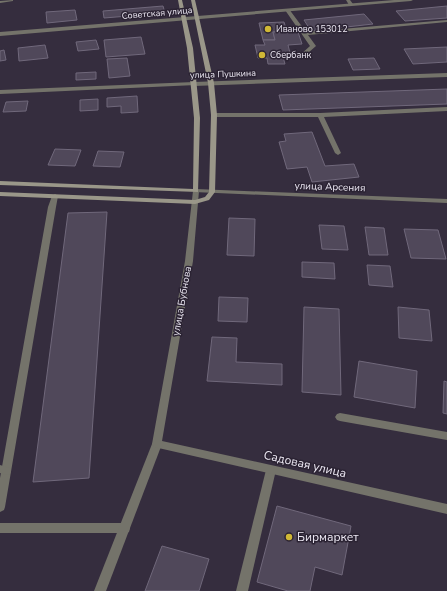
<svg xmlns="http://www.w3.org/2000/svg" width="447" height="591" font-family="'Nunito Sans',sans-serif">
  <rect width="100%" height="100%" fill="#352d3e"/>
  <g fill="#50485a" stroke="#70687b">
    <path d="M163,6L165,13L104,18L103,11Z"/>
    <path d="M447,6V18L405,21L396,11Z"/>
    <path d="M75,10L77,20L47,23L46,12Z"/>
    <path d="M364,14L373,24L311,31L304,20Z"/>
    <path d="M284,22L287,32H273L275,40H263L259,23Z"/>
    <path d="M273,32H298L302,44L288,45L291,57H283L285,64H268L267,58H258L255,45H265L263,40H275Z"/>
    <path d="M141,37L145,54L106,57L104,40Z"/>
    <path d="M96,40L99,49L78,51L76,42Z"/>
    <path d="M45,45L48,58L19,61L18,48Z"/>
    <path d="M447,47V62L413,64L404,49Z"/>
    <path d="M4,50L6,60L0,61V51Z"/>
    <path d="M127,58L130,76L109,78L107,59Z"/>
    <path d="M374,58L380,69L353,70L348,59Z"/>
    <path d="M96,72V79L76,80V73Z"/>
    <path d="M447,89V104L283,110L279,95Z"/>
    <path d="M137,96L138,112L121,113V106L107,107V98Z"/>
    <path d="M98,99V110L80,111V100Z"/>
    <path d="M28,101L26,111L3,112L6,102Z"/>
    <path d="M312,132L325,166L354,164L359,177L312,182L307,167L287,169L279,142L286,141L284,134Z"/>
    <path d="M55,149L81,150L75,166L48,165Z"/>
    <path d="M98,151L124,152L120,167L93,166Z"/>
    <path d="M107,212L89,478L33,482L68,213Z"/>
    <path d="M229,218L255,219L254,256L227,255Z"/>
    <path d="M319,225L344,226L348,250L322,249Z"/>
    <path d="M365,227L384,228L388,255H369Z"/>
    <path d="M404,229L438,230L446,259L411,258Z"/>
    <path d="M302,262L334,263L335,279L302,277Z"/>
    <path d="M367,265L390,266L393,287L369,285Z"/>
    <path d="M219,297L248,298L247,322L218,321Z"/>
    <path d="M304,307L339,309L341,395L302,392Z"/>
    <path d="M398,307L429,310L432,341L399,338Z"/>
    <path d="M212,337L237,338L236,362L282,364V385L207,381Z"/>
    <path d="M359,361L417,371L415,408L354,397Z"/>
    <path d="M444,381L447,382V414L443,413Z"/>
    <path d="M277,506L351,526L342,575L315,567L310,591H288L257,582Z"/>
    <path d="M162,546L209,559L199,591H145Z"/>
  </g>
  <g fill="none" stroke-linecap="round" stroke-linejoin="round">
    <g fill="#74736a" fill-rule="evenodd">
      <path d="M13,0V1L0,3V1Z"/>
      <path d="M346,0H350L353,4L349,5Z"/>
      <path d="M285,9H289L306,32L447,20V22L308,35L316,46L301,59L298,57L299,56L310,46L285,10Z"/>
      <path d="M447,107V111L324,117L341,153L338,155L335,153L318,117H214L211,115L214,113H320Z"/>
      <path d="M55,194L58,196L56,207L5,507L4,510L0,512V478L48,207L52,196Z"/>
      <path d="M271,466L275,467L276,470L248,591H236L266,470L267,467Z"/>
      <path d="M0,523H125L129,524L130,528L129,532L125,533H0Z"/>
    </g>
    <g fill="#74736a" fill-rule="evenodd">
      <path d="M394,0H413L411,1L0,36V32Z"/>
      <path d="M194,82L197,84L196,85L0,94V90Z"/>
      <path d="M196,189L447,199V203L194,192V190Z"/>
      <path d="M340,413L447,432V440L340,421L337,420L335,417L337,414Z"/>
      <path d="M157,440L160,441L162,444L106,591H94L152,444L154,441Z"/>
      <path d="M0,465L10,468L11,471L10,474L6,475L0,473Z"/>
    </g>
    <g fill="#74736a" fill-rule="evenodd">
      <path d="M447,73V77L194,86L191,84L194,82Z"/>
      <path d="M196,189L199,191L193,261L162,441L447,504V514L154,447L152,444L185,261L193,191Z"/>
    </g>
    <g fill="#9a9789" fill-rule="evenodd">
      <path d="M178,0H182L193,48L200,118L198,192L0,185V181L193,189L194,118L187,48Z"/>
      <path d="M191,0H195L214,83L217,115L215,192L209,200L195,204L0,196V192L195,200L205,197L209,192L211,115L208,83Z"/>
    </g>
  </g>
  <g fill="#d0b836" stroke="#2b2333" stroke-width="1.5">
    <circle cx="268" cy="29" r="4"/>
    <circle cx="262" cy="55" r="4"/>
    <circle cx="289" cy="537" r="4"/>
  </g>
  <g text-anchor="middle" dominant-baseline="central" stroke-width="3" stroke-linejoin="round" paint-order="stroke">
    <g font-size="9" fill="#ede9f4" stroke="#2b2333">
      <text transform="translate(157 13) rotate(-5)">Советская улица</text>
      <text transform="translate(223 74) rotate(-2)">улица Пушкина</text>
    </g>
    <g font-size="9" fill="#ede9f4" stroke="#2b2333" text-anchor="start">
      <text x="276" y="29">Иваново 153012</text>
      <text x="270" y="55">Сбербанк</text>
    </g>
    <g font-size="10" fill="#ede9f4" stroke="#2b2333">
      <text transform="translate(330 187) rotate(2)">улица Арсения</text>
      <text transform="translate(182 301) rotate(-80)">улица Бубнова</text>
    </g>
    <g font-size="12" fill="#ede9f4" stroke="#2b2333">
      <text transform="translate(305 464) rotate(13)">Садовая улица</text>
    </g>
    <g font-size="12" fill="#ede9f4" stroke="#2b2333" text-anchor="start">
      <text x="297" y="537">Бирмаркет</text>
    </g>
  </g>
</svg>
